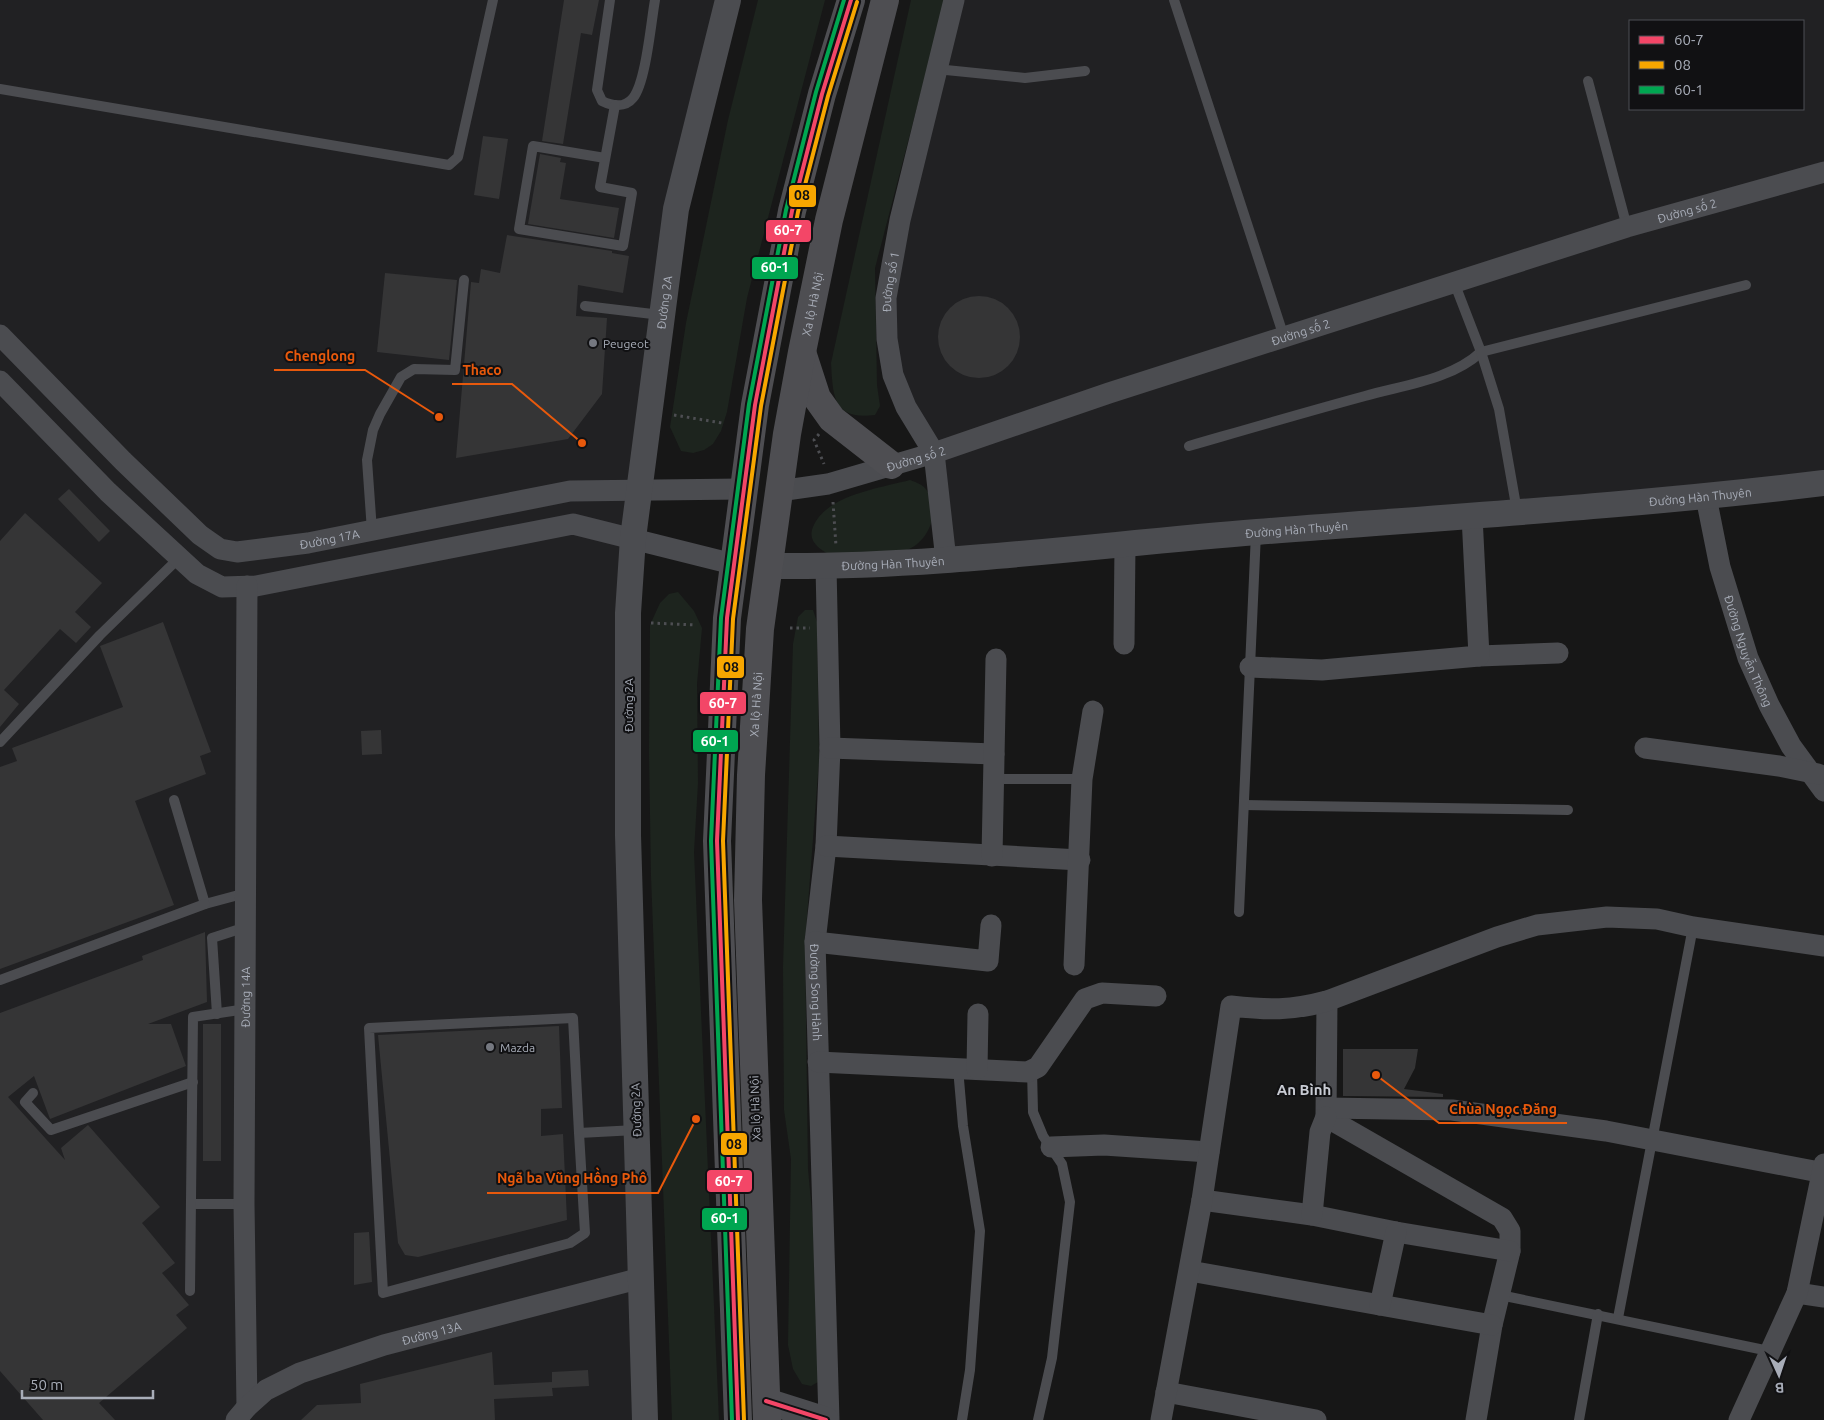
<svg xmlns="http://www.w3.org/2000/svg" width="1824" height="1420" font-family="Ubuntu,sans-serif">
  <rect width="100%" height="100%" fill="#171717"/>
  <g fill="#212123" fill-rule="evenodd">
    <path d="M0,0H718L624,521L635,1420H0Z"/>
    <path d="M960,0H1824V472L1703,488L951,549L899,373L892,300ZM1630,21H1803V109H1630Z"/>
  </g>
  <g fill="#1d241e">
    <path d="M758,0H825L747,298L727,412L721,431L713,444L704,450L693,453L681,451L670,427L686,323L728,120Z"/>
    <path d="M911,0H945L875,268L877,385L880,406L875,415C833,420 833,397 831,363Z"/>
    <path d="M910,480C915,482 921,484 924,487C943,507 930,541 907,550L831,555C820,550 807,541 813,527C826,495 880,488 910,480Z"/>
    <path d="M678,592L694,611L702,628L697,684L698,783L694,852L719,1420H672L651,876L649,752L650,625L660,603L669,594Z"/>
    <path d="M805,610H813L817,622L819,761L805,943L808,1169L817,1266L818,1382L811,1386L802,1384L793,1369L788,1345L791,1159L784,1110L783,967L793,644L798,617Z"/>
  </g>
  <g fill="#353536">
    <path d="M564,0H599L592,35L581,33L563,144L542,141Z"/>
    <path d="M483,136L508,139L499,199L474,195Z"/>
    <path d="M540,154L561,158L560,162L566,163L560,199L619,208L614,238L528,224Z"/>
    <path d="M507,235L612,251V253L629,256L623,293L578,285L576,316L607,318L602,394L568,439L456,458L471,282L479,283L481,269L500,273Z"/>
    <path d="M385,273L457,280L449,360L377,352Z"/>
    <circle cx="979" cy="337" r="41"/>
    <path d="M69,489L110,531L99,542L58,499Z"/>
    <path d="M25,513L102,583L75,612L91,627L76,643L60,629L4,690L19,704L0,727V541Z"/>
    <path d="M163,622L211,752L200,756L206,774L135,801L174,905L0,969V767L17,761L12,748L123,707L100,646Z"/>
    <path d="M381,730L382,754L362,755L361,731Z"/>
    <path d="M205,932L207,1002L148,1024H171L186,1066L50,1119L34,1076L8,1097L65,1160L61,1148L88,1125L160,1207L142,1223L175,1263L162,1273L189,1305L176,1315L187,1328L99,1403L115,1420H43L0,1371V1013L143,960L142,956Z"/>
    <rect x="203" y="1024" width="18" height="137"/>
    <path d="M559,1026L562,1108L541,1109V1136L563,1134L567,1220L418,1257L405,1255L398,1243L378,1035Z"/>
    <path d="M1343,1049H1418L1415,1068L1404,1089L1443,1094V1097L1343,1096Z"/>
    <path d="M369,1232L372,1282L354,1285V1233Z"/>
    <path d="M492,1352L494,1385L552,1382V1372L588,1370L589,1386L552,1388L553,1396L494,1399L495,1420H301L317,1405L361,1403L360,1384Z"/>
  </g>
  <g fill="none" stroke-linecap="round" stroke-linejoin="round">
    <g stroke="#4d4e52" stroke-width="3" stroke-dasharray="2.5 4" stroke-linecap="butt">
      <path d="M674,415L722,423"/>
      <path d="M819,434L814,440L824,464"/>
      <path d="M833,502L836,546"/>
      <path d="M651,623L696,625"/>
      <path d="M790,628H810"/>
    </g>
    <g stroke="#4b4c50" stroke-width="10">
      <path d="M610,0L597,90L602,101C612,106 625,108 633,98C646,82 651,22 655,0"/>
      <path d="M1174,0L1284,337"/>
      <path d="M936,69L1025,78L1085,71"/>
      <path d="M1588,81L1627,227"/>
      <path d="M0,89L449,165L458,157L493,0"/>
      <path d="M605,158L533,146L519,229L623,246L632,193L600,187L615,105"/>
      <path d="M585,306L661,315"/>
      <path d="M1189,446C1248,429 1306,412 1365,396C1403,385 1451,380 1481,352L1454,282"/>
      <path d="M1517,511L1499,409L1481,352L1746,285"/>
      <path d="M372,531L367,460L373,430L380,414L401,377L414,369L455,370L464,280"/>
      <path d="M0,742L100,635L179,558"/>
      <path d="M994,779H1082"/>
      <path d="M174,800L205,904L246,893"/>
      <path d="M1244,805L1568,810"/>
      <path d="M1239,912L1256,533"/>
      <path d="M0,980L205,904"/>
      <path d="M217,1014L212,938L246,927"/>
      <path d="M958,1068L963,1126L980,1231L970,1370L962,1420"/>
      <path d="M1032,1070L1033,1112L1043,1136L1062,1164L1070,1202L1052,1358L1038,1420"/>
      <path d="M33,1093L25,1102L51,1130L193,1082"/>
      <path d="M579,1133L573,1018L369,1028L383,1293L570,1243L585,1233L579,1133L636,1130"/>
      <path d="M191,1204H244"/>
      <path d="M190,1291L193,1017L246,1009"/>
      <path d="M1500,1295L1769,1351"/>
      <path d="M1618,1318L1693,927"/>
      <path d="M1579,1420L1598,1314"/>
    </g>
    <g stroke="#4b4c50" stroke-width="21">
      <path id="s1" d="M0,335L123,461L200,535L220,549L237,552L308,543L570,491L742,489"/>
      <path d="M0,381L108,492L197,574L222,587L256,586L573,524L733,564"/>
      <path id="s2" d="M779,491L828,484L934,453L1109,393L1627,227L1824,172"/>
      <path id="s3" d="M1706,497L1720,567L1748,658L1769,705L1791,746L1824,791"/>
      <path id="s4" d="M946,560L934,453L906,407L893,375L887,339L886,298L900,220L954,0"/>
      <path id="s5" d="M826,567L830,748L826,846L815,942L829,1420"/>
      <path d="M1124,644L1125,544"/>
      <path d="M1479,656L1558,653"/>
      <path d="M1250,667L1322,670L1479,656L1472,516"/>
      <path d="M830,748L994,754"/>
      <path d="M1645,748L1779,766L1818,774"/>
      <path d="M826,846L1080,860"/>
      <path d="M992,856L996,659"/>
      <path d="M815,942L988,961L991,925"/>
      <path d="M1074,965L1082,779L1093,711"/>
      <path d="M1327,1001L1326,1117L1502,1218L1510,1231V1251L1492,1325L1476,1420"/>
      <path d="M818,1062L1028,1072L1038,1067L1085,999L1102,993L1156,996"/>
      <path d="M977,1069L978,1014"/>
      <path d="M1327,1108L1452,1110L1606,1131L1824,1173"/>
      <path d="M1051,1147L1104,1145L1209,1152"/>
      <path d="M1202,1200L1312,1215L1396,1232L1510,1251"/>
      <path d="M1312,1215L1320,1132L1326,1117"/>
      <path d="M1190,1271L1492,1325"/>
      <path d="M1797,1293L1824,1297"/>
      <path d="M1380,1305L1396,1232"/>
      <path d="M1166,1392L1316,1420"/>
      <path id="s6" d="M247,1407L244,1204L247,586"/>
      <path id="s7" d="M236,1420L247,1407L266,1390L300,1373L384,1345L641,1278"/>
      <path d="M1161,1420L1202,1200L1231,1006C1269,1010 1290,1011 1327,1001L1497,937L1537,925L1607,917L1657,919L1693,927L1824,946"/>
      <path d="M1739,1420L1797,1293L1824,1164"/>
    </g>
    <g stroke="#4b4c50" stroke-width="26">
      <path id="s8" d="M769,566C932,568 1094,545 1257,532C1446,517 1635,506 1824,483"/>
      <path d="M766,1401L826,1420"/>
      <path id="s9" d="M645,1420L628,835V613L633,538L676,209L728,0"/>
    </g>
    <g stroke="#4e4e52" stroke-width="28">
      <path d="M803,355L817,398L832,419L891,465"/>
      <path d="M738,1420L717,841L727,618L755,405L792,211L822,94L851,0"/>
      <path id="s10" d="M767,1420L748,900L751,775L760,629L787,434L802,352L829,220L885,0"/>
    </g>
    <g stroke="#111113" stroke-width="8">
      <g id="bus-1">
        <path d="M766,1401L826,1420"/>
        <path d="M738,1420L717,841L727,618L755,405L792,211L822,94L851,0"/>
      </g>
    </g>
    <g stroke="#111113" stroke-width="8">
      <path id="bus-2" d="M744,1420L723,841L733,619L761,406L798,212L828,96L857,2"/>
    </g>
    <g stroke="#111113" stroke-width="8">
      <path id="bus-3" d="M732,1420L711,841L721,618L749,404L786,210L816,92L844,0"/>
    </g>
    <use href="#bus-1" stroke="#f34667" stroke-width="4"/>
    <use href="#bus-2" stroke="#f7a600" stroke-width="4"/>
    <use href="#bus-3" stroke="#00a651" stroke-width="4"/>
  </g>
  <g fill="#757880" stroke="#111113" stroke-width="2">
    <circle cx="593" cy="343" r="5"/>
    <circle cx="490" cy="1047" r="5"/>
  </g>
  <g text-anchor="middle" dominant-baseline="central" stroke-width="4" stroke-linejoin="round" paint-order="stroke">
    <g font-size="12" fill="#a8adb8" stroke="#111113">
      <text stroke="none"><textPath href="#s2" startOffset="951">Đường số 2</textPath></text>
      <text stroke="none"><textPath href="#s4" startOffset="290">Đường số 1</textPath></text>
      <text stroke="none"><textPath href="#s9" startOffset="1120">Đường 2A</textPath></text>
      <text stroke="none"><textPath href="#s10" startOffset="1121">Xa lộ Hà Nội</textPath></text>
      <text stroke="none"><textPath href="#s2" startOffset="546">Đường số 2</textPath></text>
      <text stroke="none"><textPath href="#s2" startOffset="141">Đường số 2</textPath></text>
      <text stroke="none"><textPath href="#s8" startOffset="934">Đường Hàn Thuyên</textPath></text>
      <text stroke="none"><textPath href="#s8" startOffset="529">Đường Hàn Thuyên</textPath></text>
      <text stroke="none"><textPath href="#s1" startOffset="418">Đường 17A</textPath></text>
      <text stroke="none"><textPath href="#s8" startOffset="124">Đường Hàn Thuyên</textPath></text>
      <text stroke="none"><textPath href="#s3" startOffset="160">Đường Nguyễn Thông</textPath></text>
      <text stroke="none"><textPath href="#s10" startOffset="716">Xa lộ Hà Nội</textPath></text>
      <text transform="translate(628 705) rotate(-90)">Đường 2A</text>
      <text stroke="none"><textPath href="#s5" startOffset="426">Đường Song Hành</textPath></text>
      <text stroke="none"><textPath href="#s6" startOffset="410">Đường 14A</textPath></text>
      <text transform="translate(755 1108) rotate(-92)">Xa lộ Hà Nội</text>
      <text transform="translate(636 1110) rotate(-92)">Đường 2A</text>
      <text stroke="none"><textPath href="#s7" startOffset="218">Đường 13A</textPath></text>
    </g>
    <g font-size="12" fill="#a8adb8" stroke="#111113" text-anchor="start">
      <text x="603" y="343">Peugeot</text>
      <text x="500" y="1047">Mazda</text>
    </g>
    <g font-size="15" font-weight="bold" fill="#c9ccd4" stroke="#111113">
      <text x="1304" y="1089">An Bình</text>
    </g>
  </g>
  <path fill="none" stroke="#e8590c" stroke-width="2" d="M439 417L365 370H274M582 443L512 384H452M1376 1075L1439 1123H1567M696 1119L658 1193H487"/>
  <g fill="#e8590c" stroke="#111113" stroke-width="2">
    <circle cx="439" cy="417" r="5"/>
    <circle cx="582" cy="443" r="5"/>
    <circle cx="1376" cy="1075" r="5"/>
    <circle cx="696" cy="1119" r="5"/>
  </g>
  <g font-size="14" text-anchor="middle" font-weight="bold" fill="#e8590c" stroke="#111113" stroke-width="4" stroke-linejoin="round" paint-order="stroke">
    <text x="320" y="361">Chenglong</text>
    <text x="482" y="375">Thaco</text>
    <text x="1503" y="1114">Chùa Ngọc Đăng</text>
    <text x="572" y="1183">Ngã ba Vũng Hồng Phô</text>
  </g>
  <g stroke="#111113" stroke-width="2">
    <rect x="788" y="184" width="29" height="24" rx="5" fill="#f7a600"/>
    <rect x="765" y="219" width="47" height="24" rx="5" fill="#f34667"/>
    <rect x="751" y="256" width="48" height="24" rx="5" fill="#00a651"/>
    <rect x="716" y="655" width="29" height="24" rx="5" fill="#f7a600"/>
    <rect x="699" y="691" width="48" height="24" rx="5" fill="#f34667"/>
    <rect x="692" y="729" width="47" height="24" rx="5" fill="#00a651"/>
    <rect x="720" y="1132" width="28" height="24" rx="5" fill="#f7a600"/>
    <rect x="706" y="1169" width="47" height="24" rx="5" fill="#f34667"/>
    <rect x="701" y="1207" width="47" height="24" rx="5" fill="#00a651"/>
  </g>
  <g font-size="14" text-anchor="middle" font-weight="bold" fill="#fff">
    <text x="788" y="235">60-7</text>
    <text x="775" y="272">60-1</text>
    <text x="723" y="708">60-7</text>
    <text x="715" y="746">60-1</text>
    <text x="729" y="1186">60-7</text>
    <text x="725" y="1223">60-1</text>
  </g>
  <g font-size="14" text-anchor="middle" font-weight="bold" fill="#111">
    <text x="802" y="200">08</text>
    <text x="731" y="672">08</text>
    <text x="734" y="1149">08</text>
  </g>
  <rect x="1629" y="20" width="175" height="90" fill="#111113" stroke="#4d4f55"/>
  <rect x="1639" y="36" width="25" height="8" fill="#f34667" stroke="#4d4f55"/>
  <text x="1674" y="45" font-size="15" fill="#a8adb8">60-7</text>
  <rect x="1639" y="61" width="25" height="8" fill="#f7a600" stroke="#4d4f55"/>
  <text x="1674" y="70" font-size="15" fill="#a8adb8">08</text>
  <rect x="1639" y="86" width="25" height="8" fill="#00a651" stroke="#4d4f55"/>
  <text x="1674" y="95" font-size="15" fill="#a8adb8">60-1</text>
  <g transform="translate(1779 1375) rotate(177)" stroke="#111113" stroke-width="4" paint-order="stroke">
  <path d="M0-4L9 19L0 12L-9 19Z" fill="#a8adb8"/>
  <text y="-8" font-size="14" font-weight="bold" text-anchor="middle" fill="#a8adb8">B</text>
  </g>
  <path d="M22 1390v8h131v-8" fill="none" stroke="#a8adb8" stroke-width="2.5"/>
  <text x="30" y="1390" font-size="15" fill="#a8adb8" stroke="#111113" stroke-width="4" paint-order="stroke">50 m</text>
</svg>
